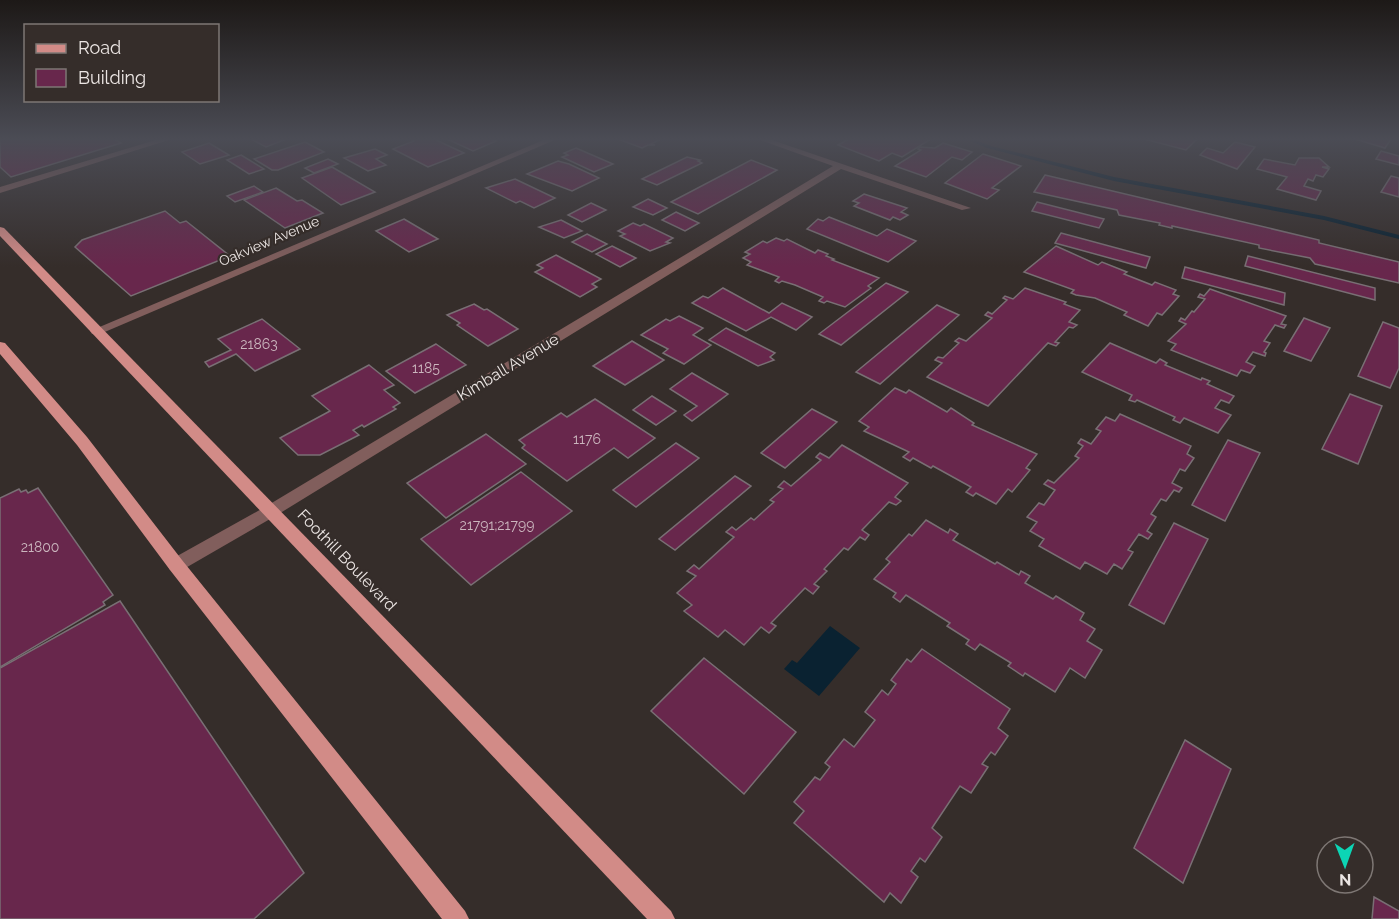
<svg xmlns="http://www.w3.org/2000/svg" width="1399" height="919" font-family="Raleway,sans-serif">
  <rect width="100%" height="100%" fill="#352d2a"/>
  <path fill="#0a2231" d="M830,626L860,648L819,696L784,669L792,660L797,663Z"/>
  <g fill="none" stroke-linecap="round" stroke-linejoin="round">
    <path fill="#0a2231" fill-rule="evenodd" d="M965,139H973L991,146L1114,177L1324,216L1399,235V239L1324,220L1114,181L987,148Z"/>
  </g>
  <g fill="#68274c" stroke="#796f74" stroke-width="1.5">
    <path d="M114,139L121,143L11,177L0,167V140L4,139Z"/>
    <path d="M251,139H282L284,140L266,147Z"/>
    <path d="M410,139H434L464,153L428,167L393,149L414,141Z"/>
    <path d="M447,139H490L496,141L473,151Z"/>
    <path d="M618,139H661L651,144L655,145H648L642,148Z"/>
    <path d="M849,139H931L902,157L892,153L879,161L838,145Z"/>
    <path d="M1144,139H1197L1186,150Z"/>
    <path d="M1355,139H1391L1385,148Z"/>
    <path d="M305,142L324,152L278,170H272L254,159Z"/>
    <path d="M1235,142L1255,147L1237,169L1200,155L1207,148L1223,153Z"/>
    <path d="M209,143L229,155L200,164L182,152Z"/>
    <path d="M943,143L972,152L962,160L952,157L926,177L895,166L921,150L918,149L920,147L935,148Z"/>
    <path d="M576,148L613,164L594,172L562,157L568,155L564,153Z"/>
    <path d="M375,149L387,155L376,159L386,165L368,171L344,158Z"/>
    <path d="M1381,151L1399,156V165L1376,159Z"/>
    <path d="M983,154L1021,166L992,188L999,190L987,199L945,183Z"/>
    <path d="M241,155L264,169L249,174L227,160Z"/>
    <path d="M687,157L700,160L698,161L702,163L657,185L642,179Z"/>
    <path d="M1299,158H1319L1329,167H1322L1329,169L1323,177L1316,175L1313,181L1308,179L1304,186L1321,191L1316,200L1277,189L1287,177L1257,169L1264,159L1295,165Z"/>
    <path d="M328,159L338,164L314,173L305,168Z"/>
    <path d="M751,160L777,170L698,214L671,202Z"/>
    <path d="M558,161L569,164L599,178L572,191L527,174Z"/>
    <path d="M332,167L375,192L341,205L302,178Z"/>
    <path d="M1045,175L1319,240V243L1399,262V283L1315,264L1310,258L1259,248V245L1172,226V228L1159,225L1160,223L1119,215L1117,210L1034,192Z"/>
    <path d="M1391,176L1399,178V197L1381,192Z"/>
    <path d="M515,179L555,198L534,208L520,201L516,203L486,188Z"/>
    <path d="M254,186L263,192L235,202L227,196Z"/>
    <path d="M276,188L297,201L302,200L323,213L285,228L244,200Z"/>
    <path d="M864,194L907,208L901,212L908,215L900,220L893,217L890,220L854,206L859,203L853,201Z"/>
    <path d="M648,199L667,208L653,215L633,207Z"/>
    <path d="M1037,202L1104,219L1099,228L1032,211Z"/>
    <path d="M591,203L606,210L582,222L568,215Z"/>
    <path d="M165,211L180,223L186,221L230,256L131,296L75,247L82,240Z"/>
    <path d="M676,212L699,223L685,231L662,220Z"/>
    <path d="M829,217L877,236L887,229L916,241L888,262L807,229L818,219L823,221Z"/>
    <path d="M404,219L438,239L409,252L376,231Z"/>
    <path d="M561,220L582,231L564,238L539,227Z"/>
    <path d="M633,223L640,226L644,224L673,238L666,242L670,243L650,251L620,236L625,234L618,231Z"/>
    <path d="M1061,233L1150,257L1146,268L1055,243Z"/>
    <path d="M587,234L607,244L592,252L572,242Z"/>
    <path d="M776,238L784,241L787,239L815,253L818,250L828,254L826,256L834,259L832,260L879,278L868,286L871,288L845,307L827,301L824,303L819,301L823,297L795,285L782,281L779,283L775,281L779,277L747,265L751,262L743,258L750,254L745,252L763,241L767,243Z"/>
    <path d="M612,246L636,258L620,267L596,254Z"/>
    <path d="M1056,246L1098,265L1102,262L1127,272L1124,274L1152,285L1155,282L1176,290L1173,294L1179,296L1162,315L1157,313L1148,326L1124,315L1127,312L1095,298L1076,295L1071,293L1074,290L1024,272Z"/>
    <path d="M556,255L601,279L592,284L597,287L580,297L535,272L543,268L537,265Z"/>
    <path d="M1248,256L1375,288V300L1245,266Z"/>
    <path d="M1185,267L1285,293L1284,305L1182,278Z"/>
    <path d="M886,283L908,292L841,345L819,334Z"/>
    <path d="M723,288L769,313L782,303L812,317L796,330L771,317L746,331L692,303L703,296L708,298Z"/>
    <path d="M1025,288L1066,302L1064,304L1080,310L1069,322L1077,325L1073,328L1069,327L1055,342L1059,343L1056,346L1048,343L988,406L927,377L942,363L935,360L938,357L943,358L959,343L955,341L959,338L966,341L992,318L985,315L988,312L992,314L1007,300L1003,298L1005,296L1013,299Z"/>
    <path d="M1210,289L1286,316L1281,324L1286,325L1284,328L1275,325L1264,341L1270,343L1264,352L1266,353L1265,356L1253,352L1246,362L1255,366L1250,373L1241,370L1237,376L1171,350L1176,344L1168,341L1186,324L1179,321L1181,318L1185,320L1192,311L1194,312L1205,299L1198,297L1200,294L1204,296Z"/>
    <path d="M474,304L484,310L487,309L518,329L488,346L457,325L460,323L447,315Z"/>
    <path d="M937,305L959,315L880,384L856,372Z"/>
    <path d="M679,316L703,328L693,335L711,345L684,364L663,353L668,349L641,335L666,319L670,321Z"/>
    <path d="M1304,318L1330,328L1311,361L1284,351Z"/>
    <path d="M262,319L300,349L255,371L236,354L209,367L205,362L231,350L218,339Z"/>
    <path d="M1383,322L1399,328V368L1390,388L1358,376Z"/>
    <path d="M726,328L775,353L770,357L774,360L758,366L709,340Z"/>
    <path d="M632,341L664,360L625,385L593,366Z"/>
    <path d="M1110,343L1156,363L1160,359L1167,363L1165,365L1201,380L1202,378L1210,381L1207,384L1234,396L1229,403L1221,400L1215,408L1231,415L1218,433L1184,418L1180,423L1173,420L1175,417L1137,400L1135,402L1129,400L1132,395L1082,372Z"/>
    <path d="M436,344L466,365L415,393L386,371Z"/>
    <path d="M369,365L394,385L384,390L400,403L393,407L396,409L364,427L362,425L353,430L359,435L320,455H298L280,438L330,411L312,396Z"/>
    <path d="M692,373L728,394L692,421L684,415L697,406L670,389Z"/>
    <path d="M895,388L906,393L909,390L947,412L951,408L974,423L972,425L1037,454L1026,468L1030,470L1012,492L1008,489L996,504L976,493L973,496L966,492L971,487L933,466L931,468L913,458L910,461L903,457L909,452L864,431L869,427L859,421Z"/>
    <path d="M1350,394L1382,406L1358,464L1322,449Z"/>
    <path d="M652,396L676,411L656,425L633,410Z"/>
    <path d="M595,399L655,438L628,458L614,448L567,481L522,448L525,445L519,440L561,413L567,417Z"/>
    <path d="M812,409L837,422L785,468L761,453Z"/>
    <path d="M1120,414L1191,446L1187,454L1194,458L1185,471L1180,469L1172,483L1182,488L1179,492L1174,490L1166,501L1161,499L1151,514L1156,517L1147,531L1152,534L1148,539L1139,534L1128,550L1133,552L1122,569L1114,564L1107,574L1085,562L1080,569L1039,546L1044,539L1030,531L1037,522L1027,517L1039,503L1044,505L1055,490L1044,484L1048,480L1054,483L1079,458L1075,456L1083,446L1078,443L1081,439L1091,444L1101,431L1096,429L1106,417L1115,421Z"/>
    <path d="M486,434L526,464L446,518L407,483Z"/>
    <path d="M1228,440L1260,453L1225,521L1192,505Z"/>
    <path d="M676,443L699,458L636,507L613,490Z"/>
    <path d="M842,445L908,483L895,497L901,501L896,505L889,502L862,530L869,535L865,540L860,537L848,550L844,548L824,569L827,571L814,584L819,587L813,594L805,588L771,623L776,626L769,633L761,627L744,645L725,630L718,637L684,611L692,605L677,593L696,576L687,571L694,565L699,569L734,537L726,532L732,527L736,530L751,518L754,520L774,502L770,500L783,489L778,487L784,481L791,486L821,460L816,457L820,453L829,458Z"/>
    <path d="M521,472L572,511L471,585L421,539Z"/>
    <path d="M735,476L751,486L675,550L659,539Z"/>
    <path d="M38,488L113,595L103,602L105,605L0,667V498L19,489L21,492L26,490L28,493Z"/>
    <path d="M926,520L948,533L950,529L958,534L953,540L995,564L997,562L1019,575L1021,571L1030,576L1025,583L1053,599L1056,596L1084,613L1080,620L1095,629L1087,641L1102,650L1085,678L1070,668L1055,692L1025,673L1023,676L1008,666L1011,663L980,644L975,650L966,644L969,640L947,626L950,623L906,595L900,602L893,597L896,593L874,579L890,562L886,559L909,534L912,536Z"/>
    <path d="M1174,523L1208,539L1164,624L1129,605Z"/>
    <path d="M120,601L304,873L254,919H0V668Z"/>
    <path d="M922,649L1010,709L998,728L1008,736L995,755L991,752L982,764L988,767L971,793L960,786L932,828L942,837L925,862L920,858L911,871L918,877L901,903L890,893L884,902L794,823L804,811L794,802L815,777L820,780L830,767L825,763L844,739L854,747L875,720L865,712L882,690L888,695L896,684L891,680L907,659L911,662Z"/>
    <path d="M704,658L796,732L744,794L651,711Z"/>
    <path d="M1185,740L1231,769L1183,883L1134,848Z"/>
    <path d="M1374,897L1399,911V919H1372Z"/>
  </g>
  <g fill="none" stroke-linecap="round" stroke-linejoin="round">
    <g fill="#815e5c" fill-rule="evenodd">
      <path d="M159,139H172L0,193V187Z"/>
      <path d="M546,139H557L100,334H92L90,331Z"/>
      <path d="M757,139H769L971,208L962,210L841,169L277,515L182,570L176,572L170,570L167,565L170,560L265,507L833,166Z"/>
    </g>
    <g fill="#d28b87" fill-rule="evenodd">
      <path d="M0,227L4,228L671,911L675,919H647L0,236Z"/>
      <path d="M0,342L5,343L87,437L182,560L465,911L469,919H442L170,570L77,445L0,354Z"/>
    </g>
  </g>
  <linearGradient id="sky" x2="0" y2="1"><stop stop-color="#1d1917"/><stop offset="0.52" stop-color="#4b4c55"/><stop offset="1" stop-color="#4b4c55" stop-opacity="0"/></linearGradient>
  <rect width="1399" height="267" fill="url(#sky)"/>
  <g text-anchor="middle" dominant-baseline="central" stroke-width="4.5" stroke-linejoin="round" paint-order="stroke">
    <g font-size="14" fill="#ece6e4" stroke="#352d2a">
      <text transform="translate(269 241) rotate(-23)">Oakview Avenue</text>
    </g>
    <g font-size="14" fill="#cbb6be">
      <text x="259" y="344">21863</text>
      <text x="426" y="368">1185</text>
      <text x="587" y="439">1176</text>
      <text x="497" y="525">21791;21799</text>
      <text x="40" y="547">21800</text>
    </g>
    <g font-size="16" fill="#ece6e4" stroke="#352d2a">
      <text transform="translate(508 367) rotate(-31)">Kimball Avenue</text>
      <text transform="translate(347 560) rotate(46)">Foothill Boulevard</text>
    </g>
  </g>
  <rect x="24" y="24" width="195" height="78" fill="#352d2a" stroke="#7e7774" stroke-width="1.5"/>
  <rect x="36" y="44" width="30" height="9" fill="#d28b87" stroke="#7e7774" stroke-width="1.5"/>
  <text x="78" y="54" font-size="18" fill="#ece6e4">Road</text>
  <rect x="36" y="69" width="30" height="18" fill="#68274c" stroke="#7e7774" stroke-width="1.5"/>
  <text x="78" y="84" font-size="18" fill="#ece6e4">Building</text>
  <g transform="translate(1345 865) rotate(179)"><circle r="28" fill="#352d2a" stroke="#7e7774" stroke-width="1.5"/>
  <path d="M0-4.5L10 22L0 15L-10 22Z" fill="#0cd5b5"/>
  <text y="-9" font-size="16" font-weight="bold" text-anchor="middle" fill="#ece6e4">N</text>
  </g>
</svg>
